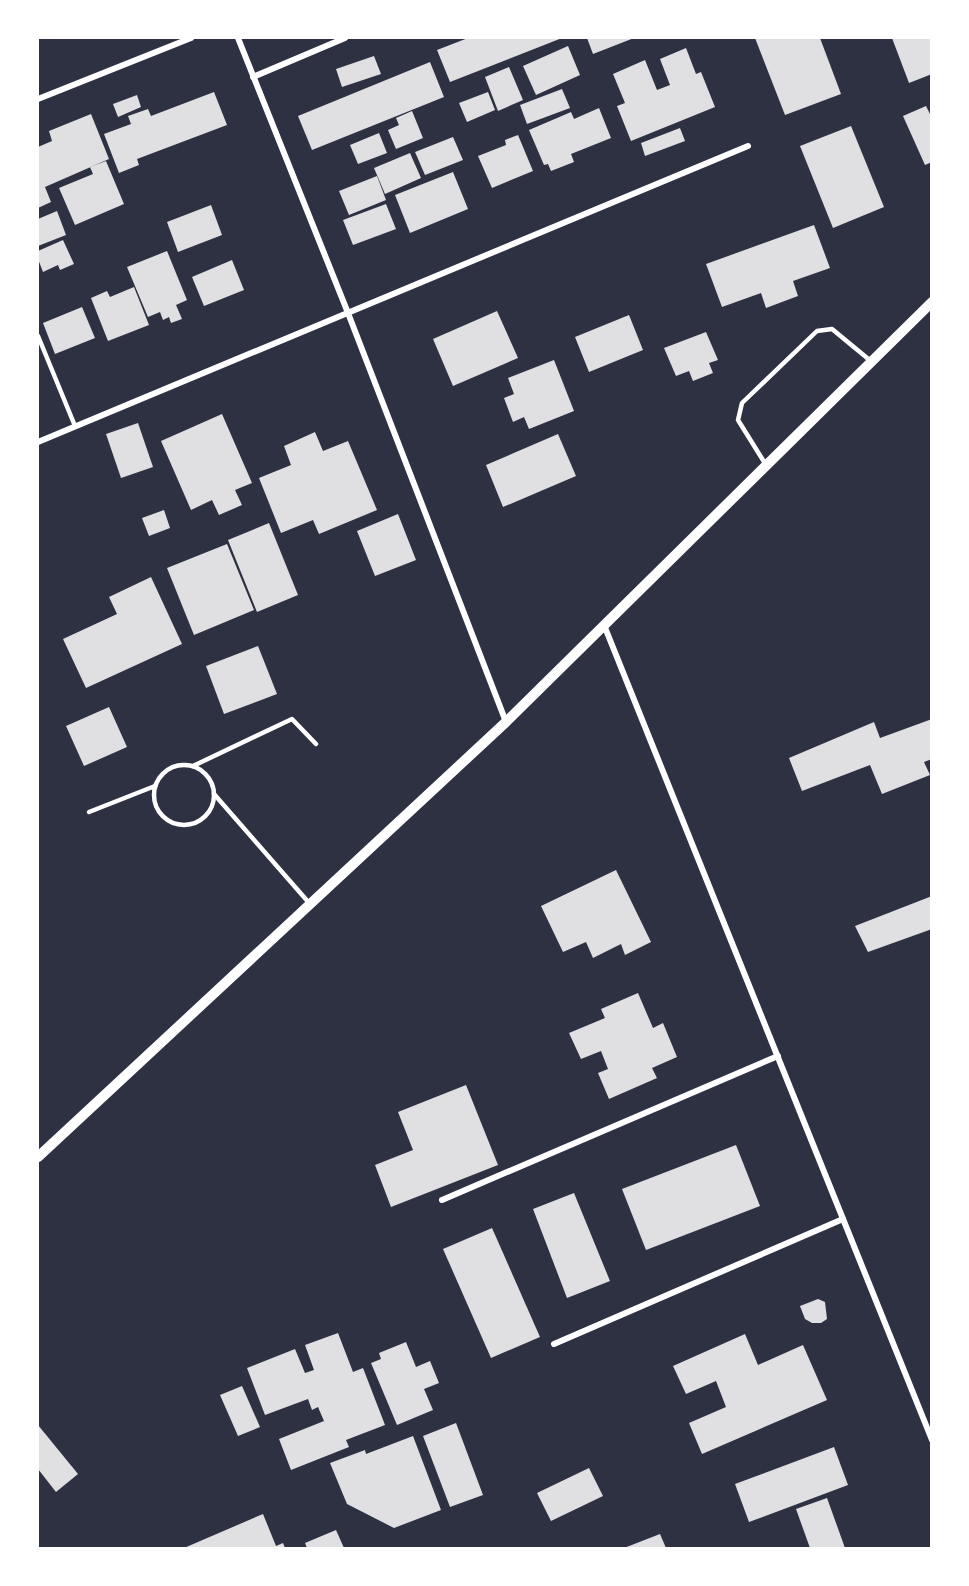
<svg xmlns="http://www.w3.org/2000/svg" width="969" height="1586" font-family="'Public Sans',sans-serif">
  <rect width="100%" height="100%" fill="#2d3142"/>
  <g fill="#e0e0e3">
    <path d="M468,38H562L450,82L437,50Z"/>
    <path d="M587,38H634L593,54Z"/>
    <path d="M755,38H820L841,94L785,115Z"/>
    <path d="M892,38H932V74L909,83Z"/>
    <path d="M568,46L580,75L536,95L523,66Z"/>
    <path d="M686,48L696,74L701,72L715,107L631,141L617,106L625,103L613,74L645,60L657,90L670,85L660,59Z"/>
    <path d="M374,56L381,74L342,87L336,69Z"/>
    <path d="M430,62L444,97L312,150L298,116Z"/>
    <path d="M509,67L523,100L498,111L485,77Z"/>
    <path d="M562,89L570,108L527,124L520,105Z"/>
    <path d="M214,92L227,125L137,159L139,165L119,173L104,134L131,124L128,116L148,109L151,116Z"/>
    <path d="M488,92L495,110L467,122L459,103Z"/>
    <path d="M137,95L141,107L118,117L113,104Z"/>
    <path d="M926,106L932,118V162L925,165L903,116Z"/>
    <path d="M599,108L611,138L571,154L574,162L551,171L548,164L544,165L529,130L571,112L574,119Z"/>
    <path d="M412,111L423,138L396,149L388,130L399,125L396,118Z"/>
    <path d="M91,114L109,159L45,187L51,202L38,208V147L52,141L49,131Z"/>
    <path d="M851,126L884,207L833,228L800,146Z"/>
    <path d="M680,128L685,141L645,156L641,143Z"/>
    <path d="M379,133L387,153L358,164L350,145Z"/>
    <path d="M518,135L533,171L492,188L478,156L506,145L505,140Z"/>
    <path d="M453,137L463,160L425,175L415,152Z"/>
    <path d="M410,153L421,178L385,194L374,168Z"/>
    <path d="M106,161L124,204L75,225L59,188L93,174L90,167Z"/>
    <path d="M453,172L468,209L410,233L395,195Z"/>
    <path d="M377,176L386,200L349,215L339,191Z"/>
    <path d="M386,204L396,229L353,245L343,220Z"/>
    <path d="M211,205L222,235L178,252L167,222Z"/>
    <path d="M57,211L66,235L38,246V219Z"/>
    <path d="M814,225L830,268L793,281L798,296L766,308L761,293L722,307L706,264Z"/>
    <path d="M63,240L74,264L60,270L58,265L43,272L38,259V251Z"/>
    <path d="M167,251L187,300L176,305L182,319L171,323L169,317L163,320L160,312L148,317L127,267Z"/>
    <path d="M232,260L244,290L204,306L192,277Z"/>
    <path d="M134,287L149,325L108,341L91,298L107,291L110,297Z"/>
    <path d="M82,307L95,338L55,354L43,323Z"/>
    <path d="M497,311L518,358L453,386L433,339Z"/>
    <path d="M629,315L643,350L589,372L575,337Z"/>
    <path d="M706,332L718,360L709,363L713,373L693,381L689,371L676,376L664,348Z"/>
    <path d="M554,360L574,411L529,429L524,417L513,422L504,398L514,394L508,378Z"/>
    <path d="M222,414L252,483L235,490L242,505L219,515L212,500L191,510L161,441Z"/>
    <path d="M138,423L153,467L121,478L106,434Z"/>
    <path d="M315,432L323,451L348,441L377,510L319,534L313,520L281,533L259,478L291,465L284,446Z"/>
    <path d="M558,434L576,476L503,507L486,465Z"/>
    <path d="M164,510L170,528L149,536L142,518Z"/>
    <path d="M398,514L416,560L375,576L357,531Z"/>
    <path d="M269,523L298,595L257,612L228,540Z"/>
    <path d="M227,544L254,610L194,635L167,568Z"/>
    <path d="M151,577L182,644L86,688L63,639L117,614L109,597Z"/>
    <path d="M258,646L277,694L224,714L206,666Z"/>
    <path d="M109,707L127,747L84,766L66,726Z"/>
    <path d="M932,719V759L924,762L930,775L882,794L870,765L802,791L789,758L874,722L880,738Z"/>
    <path d="M616,870L651,942L625,955L621,944L593,958L586,942L563,952L541,906Z"/>
    <path d="M932,896V929L868,952L855,926Z"/>
    <path d="M638,993L653,1028L663,1023L677,1057L652,1068L657,1078L609,1099L598,1073L608,1069L601,1051L581,1059L569,1033L605,1018L601,1009Z"/>
    <path d="M466,1085L498,1165L391,1207L375,1165L413,1150L398,1112Z"/>
    <path d="M736,1145L760,1206L646,1250L622,1189Z"/>
    <path d="M574,1193L610,1281L567,1298L533,1209Z"/>
    <path d="M492,1228L540,1337L491,1358L443,1249Z"/>
    <path d="M818,1299L825,1302L827,1319L821,1323H812L805,1319L800,1306Z"/>
    <path d="M338,1333L353,1372L363,1368L385,1425L346,1440L349,1447L291,1470L279,1439L324,1421L318,1407L312,1410L308,1399L265,1415L247,1368L295,1349L305,1373L314,1370L305,1345Z"/>
    <path d="M745,1334L758,1365L803,1345L827,1400L702,1454L689,1423L726,1407L716,1381L686,1394L673,1366Z"/>
    <path d="M406,1342L416,1367L430,1361L439,1383L424,1389L433,1410L397,1425L371,1363L381,1359L379,1353Z"/>
    <path d="M242,1386L260,1427L238,1436L220,1395Z"/>
    <path d="M456,1423L483,1495L450,1507L423,1436Z"/>
    <path d="M38,1425L78,1474L56,1492L38,1469Z"/>
    <path d="M413,1436L441,1510L394,1528L347,1504L330,1463L365,1450L366,1454Z"/>
    <path d="M834,1447L848,1485L749,1522L735,1484Z"/>
    <path d="M589,1468L603,1496L551,1521L537,1493Z"/>
    <path d="M827,1498L845,1548H810L796,1509Z"/>
    <path d="M263,1514L276,1546L283,1543L285,1548H184Z"/>
    <path d="M336,1530L344,1548H307L305,1543Z"/>
    <path d="M660,1534L666,1548H624Z"/>
  </g>
  <g fill="none" stroke-linecap="round" stroke-linejoin="round">
    <g stroke="#fff" stroke-width="4.5">
      <path d="M38,336L75,426"/>
      <path d="M766,465L738,420L742,403L817,331L832,329L872,362"/>
      <circle cx="184" cy="795" r="30"/>
      <path d="M193,766L292,719L316,744"/>
      <path d="M214,794L310,904"/>
      <path d="M89,812L155,786"/>
    </g>
    <g stroke="#fff" stroke-width="6">
      <path d="M238,38L348,313L506,722"/>
      <path d="M253,77L345,38"/>
      <path d="M38,99L191,38"/>
      <path d="M38,442L748,146"/>
      <path d="M604,625L932,1440"/>
      <path d="M442,1200L778,1056"/>
      <path d="M554,1344L843,1219"/>
    </g>
    <path stroke="#fff" stroke-width="10" d="M38,1157L506,722L932,302"/>
  </g>
  <rect width="969" height="1586" fill="none" stroke="#ffffff" stroke-width="78"/>
</svg>
